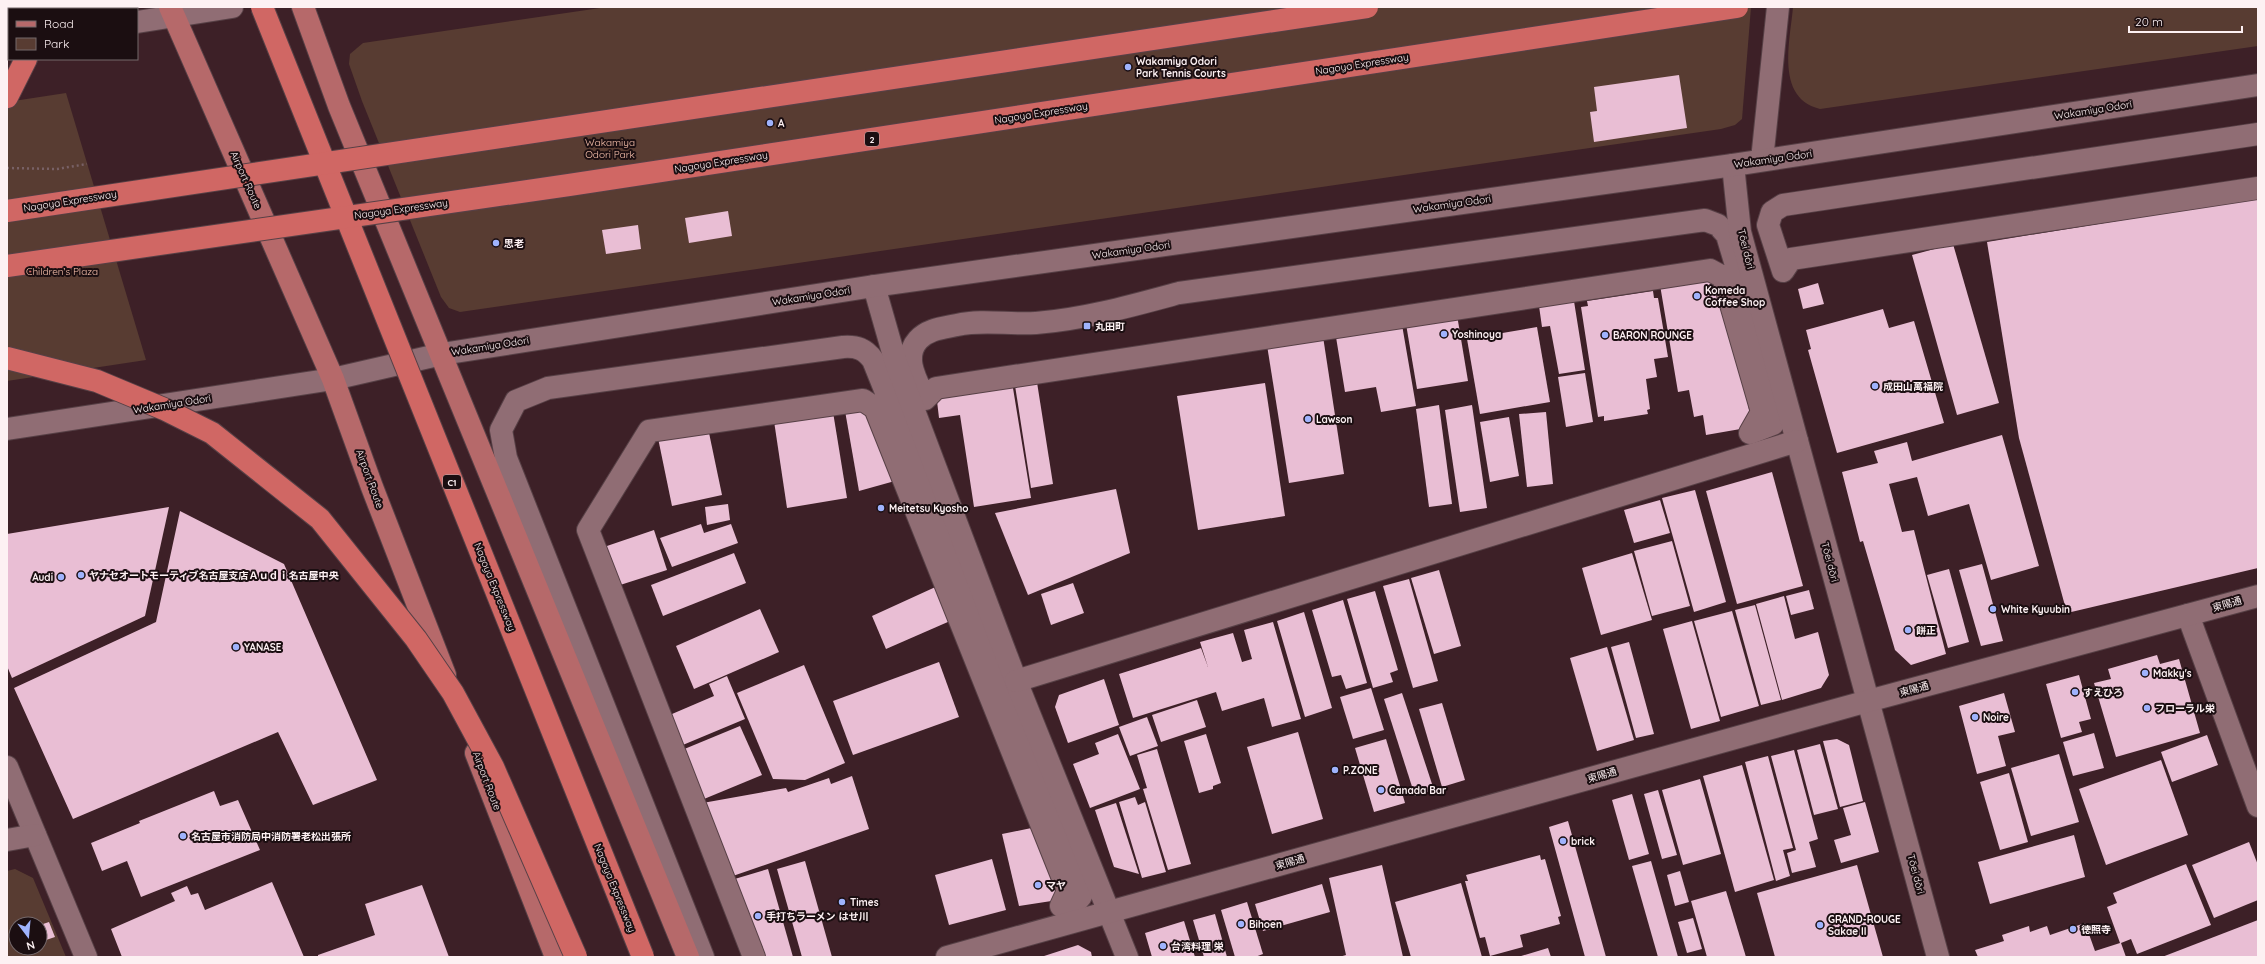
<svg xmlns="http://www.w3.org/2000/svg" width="2265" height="964" font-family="Quicksand,'Noto Sans JP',sans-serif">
  <rect width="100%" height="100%" fill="#3d2027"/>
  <g fill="#583c32" fill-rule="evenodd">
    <path d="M607,7H1751L1742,119L1735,125L1721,129L460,312L449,308L441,297L362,101L349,64L350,54L363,43Z"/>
    <path d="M1793,7H2258V46L1820,109C1775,98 1790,42 1793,7Z"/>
    <path d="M66,93L146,360L7,381V102Z"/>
    <path d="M15,869L33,878L66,957H7V871ZM16,924H40V948H16Z"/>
  </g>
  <g fill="#e9bed4">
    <path d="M1679,75L1687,128L1594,142L1590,112L1597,111L1594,87Z"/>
    <path d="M2258,198V568L2067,613L2019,438L1987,242Z"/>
    <path d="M728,211L732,236L689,243L685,218Z"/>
    <path d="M638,225L641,249L606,254L602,230Z"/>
    <path d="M1953,244L1999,403L1957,415L1912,255Z"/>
    <path d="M1711,271L1736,334L1752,427L1706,435L1703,415L1694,417L1689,390L1678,392L1659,279Z"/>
    <path d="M1818,283L1824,304L1803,309L1798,289Z"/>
    <path d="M1653,291L1654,298H1658L1668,357L1654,359L1657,377L1646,379L1650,409L1647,410L1648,414L1604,421V416L1598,417L1581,307L1588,306L1587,301Z"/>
    <path d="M1573,295L1585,370L1559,374L1550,326L1542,327L1538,299Z"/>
    <path d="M1883,309L1889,328L1914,321L1944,423L1837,453L1808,350L1811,349L1806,330Z"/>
    <path d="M1457,315L1468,381L1417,389L1406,324Z"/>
    <path d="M1401,319L1416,406L1381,412L1376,387L1345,392L1335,331Z"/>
    <path d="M1537,327L1550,402L1480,414L1467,339Z"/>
    <path d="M1322,330L1344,474L1289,483L1266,339Z"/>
    <path d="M1585,373L1593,422L1566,427L1558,377Z"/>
    <path d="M1036,376L1053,484L1031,488L1014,379Z"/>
    <path d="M1012,382L1031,498L974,507L960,415L939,418L937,401L941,393Z"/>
    <path d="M1265,383L1285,516L1198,530L1177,396Z"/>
    <path d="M861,402L902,479L859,491L844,405Z"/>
    <path d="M1439,405L1452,504L1429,507L1416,409Z"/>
    <path d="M1472,405L1487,508L1460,512L1445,410Z"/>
    <path d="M833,412L847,498L787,508L774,421Z"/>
    <path d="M1546,412L1553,484L1527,487L1519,414Z"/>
    <path d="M1509,417L1519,476L1490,482L1480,422Z"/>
    <path d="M708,428L722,495L672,506L658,438Z"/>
    <path d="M2002,435L2039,566L1991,580L1969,504L1928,516L1917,477L1889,484L1902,532L1914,530L1946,654L1911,665L1895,650L1863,541L1860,542L1842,472L1878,463L1874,451L1907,442L1912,461Z"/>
    <path d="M1772,472L1803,586L1737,604L1706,491Z"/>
    <path d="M1116,489L1130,553L1028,595L995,513Z"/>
    <path d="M1695,490L1726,602L1694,612L1662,498Z"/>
    <path d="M1660,500L1670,533L1634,543L1624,510Z"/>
    <path d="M728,504L730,520L707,525L705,507Z"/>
    <path d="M169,507L145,616L12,678L7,666V534Z"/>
    <path d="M180,511L284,564L377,780L313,805L278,732L73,819L14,688L156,622Z"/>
    <path d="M701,524L704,533L731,524L738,543L672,567L660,538Z"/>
    <path d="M654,530L667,570L617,586L604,547Z"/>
    <path d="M1672,541L1690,606L1652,616L1634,551Z"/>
    <path d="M734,553L746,583L663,616L651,585Z"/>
    <path d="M1632,553L1652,620L1601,635L1582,568Z"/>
    <path d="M1982,564L2003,641L1981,646L1959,570Z"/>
    <path d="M1949,569L1969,642L1948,648L1927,575Z"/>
    <path d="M1439,570L1461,646L1434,654L1411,578Z"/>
    <path d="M1409,579L1438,681L1413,688L1383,586Z"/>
    <path d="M1073,583L1084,613L1051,625L1041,594Z"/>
    <path d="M942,584L957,618L886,649L872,616Z"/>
    <path d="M1809,590L1814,609L1791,615L1786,596Z"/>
    <path d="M1375,591L1398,670L1390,673L1393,682L1373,688L1347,599Z"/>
    <path d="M1784,596L1795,639L1818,632L1829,675L1821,688L1782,700L1756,604Z"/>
    <path d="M1343,600L1367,683L1346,689L1341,675L1332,677L1312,610Z"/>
    <path d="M1755,605L1781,700L1761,705L1735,610Z"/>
    <path d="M760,609L779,652L694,689L676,646Z"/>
    <path d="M1732,611L1759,706L1721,717L1694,621Z"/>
    <path d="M1304,612L1332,708L1305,717L1277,621Z"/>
    <path d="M1692,621L1720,721L1691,729L1663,629Z"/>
    <path d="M1273,622L1301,719L1272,727L1264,698L1222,711L1216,692L1133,718L1119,674L1201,648L1208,667L1200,642L1233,633L1242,662L1252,659L1244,630Z"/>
    <path d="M1629,642L1654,734L1636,738L1611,647Z"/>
    <path d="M1607,647L1634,740L1597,751L1570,658Z"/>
    <path d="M2157,655L2160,664L2179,659L2200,733L2116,757L2094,683L2111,679L2108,669Z"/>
    <path d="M939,662L959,717L853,755L833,701Z"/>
    <path d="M804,665L845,763L805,780L773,779L737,693Z"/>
    <path d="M2079,675L2091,719L2079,722L2082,732L2061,738L2046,684Z"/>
    <path d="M727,676L745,719L678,747L665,717L714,696L709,684Z"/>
    <path d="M1104,679L1119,725L1068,743L1055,707L1059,695Z"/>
    <path d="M1371,688L1384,730L1353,739L1340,697Z"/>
    <path d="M1402,693L1434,790L1415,796L1384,699Z"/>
    <path d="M2004,693L2015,732L1998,736L2006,766L1977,774L1959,706Z"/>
    <path d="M1197,700L1206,727L1161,742L1152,715Z"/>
    <path d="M1442,703L1465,780L1442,787L1419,709Z"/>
    <path d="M1147,717L1158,746L1130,756L1119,727Z"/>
    <path d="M740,726L762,775L704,799L682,750Z"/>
    <path d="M1298,732L1323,819L1272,834L1247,747Z"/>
    <path d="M2094,733L2104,768L2073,776L2063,742Z"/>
    <path d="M1118,734L1140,789L1090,808L1073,764L1099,754L1095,743Z"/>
    <path d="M1206,734L1221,783L1213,786V789L1199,793L1184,741Z"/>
    <path d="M2207,735L2218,765L2172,782L2161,752Z"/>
    <path d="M1386,739L1405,803L1374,812L1355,748Z"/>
    <path d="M1837,739L1849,745L1863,801L1840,807L1823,741Z"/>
    <path d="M1820,744L1838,809L1814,815L1797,750Z"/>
    <path d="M1157,749L1191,864L1168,870L1143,789L1147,788L1137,755Z"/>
    <path d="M1794,750L1818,839L1809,842L1816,867L1792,873L1787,853L1796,850L1771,756Z"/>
    <path d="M2059,754L2079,822L2031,836L2011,768Z"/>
    <path d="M1768,756L1793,848L1783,850L1790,876L1776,881L1745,762Z"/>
    <path d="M2161,760L2188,835L2106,865L2079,789Z"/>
    <path d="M1742,765L1774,880L1735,892L1703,776Z"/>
    <path d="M2009,773L2028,842L2000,850L1980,782Z"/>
    <path d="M852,776L869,829L727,878L697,804L786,788L788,792L829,778L831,784Z"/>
    <path d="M1700,779L1721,854L1683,865L1662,790Z"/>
    <path d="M1658,790L1677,855L1662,859L1644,794Z"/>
    <path d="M214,791L220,806L238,800L260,850L141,897L127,861L102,871L91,843L140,823L139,821Z"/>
    <path d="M1632,794L1649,854L1629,860L1612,800Z"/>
    <path d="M1135,797L1138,805L1145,802L1166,872L1142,878L1119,802Z"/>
    <path d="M1865,802L1879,852L1841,863L1834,840L1851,835L1843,808Z"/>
    <path d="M1116,803L1139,874L1114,867L1095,810Z"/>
    <path d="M1568,821L1606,957H1585L1549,827Z"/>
    <path d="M1041,826L1058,900L1019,906L1002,834Z"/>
    <path d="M2074,835L2085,877L1990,904L1978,862Z"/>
    <path d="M2249,842L2258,865V900L2214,918L2192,865Z"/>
    <path d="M1540,855L1541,860L1545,859L1561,916L1558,917L1560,924L1520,935L1523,947L1490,956L1485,937L1480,938L1465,881H1468L1466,875Z"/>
    <path d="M992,859L1006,910L949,925L935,875Z"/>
    <path d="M805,861L832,957H802L777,869Z"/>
    <path d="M1651,861L1678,957H1658L1632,866Z"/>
    <path d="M2186,864L2211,925L2137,954L2131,939L2121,943L2126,957H1978L1975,950L2004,941L2002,935L2029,926L2030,932L2047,926L2050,935L2085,923L2095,951L2120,943L2107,907L2117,903L2113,893Z"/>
    <path d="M1382,865L1403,957H1339L1346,955L1329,878Z"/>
    <path d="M1857,865L1883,957H1775L1757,893Z"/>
    <path d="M768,869L793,957H756L728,881Z"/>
    <path d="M1680,871L1689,902L1675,906L1667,875Z"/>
    <path d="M272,882L304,957H122L111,929L175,901L171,893L187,886L191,895L198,893L205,910Z"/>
    <path d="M1461,883L1482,957H1411L1395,902Z"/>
    <path d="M1322,884L1330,912L1263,931L1255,904Z"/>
    <path d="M422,885L449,957H318V955L375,935L365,904Z"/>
    <path d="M1726,891L1746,957H1707L1691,901Z"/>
    <path d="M1247,902L1263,954L1255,957H1235L1221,910Z"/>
    <path d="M1215,914L1227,957H1204L1193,920Z"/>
    <path d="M1693,918L1702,949L1687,953L1678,922Z"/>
    <path d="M2258,920V957H2162Z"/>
    <path d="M1184,921L1195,957H1152L1145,933Z"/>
    <path d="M49,922L55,937L46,940L40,938V925Z"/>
    <path d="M1078,945L1091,952L1092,957H1041Z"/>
    <path d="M1548,948L1551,957H1518Z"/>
  </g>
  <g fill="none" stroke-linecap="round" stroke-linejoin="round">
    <g stroke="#574046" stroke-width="24">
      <g id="pedestrian">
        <path d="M2258,134L1783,205L1772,212L1768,225L1783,271L1791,259L2258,188"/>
        <path d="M1705,220L1718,225L1727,235L1778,406L1779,413L1773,424L1750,433L1762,412L1723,277L1710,270L936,388L925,399C917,381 902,358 918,340C928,329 943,328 957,325C983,319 1009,325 1036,323C1085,319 1131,306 1179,293Z"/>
        <path d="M703,957L506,458L501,430L516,401L548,388L843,347C857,346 865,349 873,360L1083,883C1084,901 1076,902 1061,906L1068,891L875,408L863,400L649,431L588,530L754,957"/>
      </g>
    </g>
    <g stroke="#574046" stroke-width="24">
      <g id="minor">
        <path d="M1762,160L1778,7"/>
        <path d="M1733,165L1740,232L1938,957"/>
        <path d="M874,286L896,363L1016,681L1127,957"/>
        <path d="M2188,615L2258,806"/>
        <path d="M1016,681L1797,441"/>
        <path d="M7,767L86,957"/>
        <path d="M7,840L35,835"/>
        <path d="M947,957L1868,701L2258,596"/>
      </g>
    </g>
    <g stroke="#574046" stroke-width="24">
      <g id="tertiary">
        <path d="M137,22L232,7"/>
        <path d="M7,45L9,44"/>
        <path d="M7,429L333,379L442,354L874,286L1733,165L2258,85"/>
      </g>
    </g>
    <g stroke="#574046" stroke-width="24">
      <g id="primary">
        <path d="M170,7L333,379L372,487L445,675"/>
        <path d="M303,7L339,106L688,957"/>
        <path d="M476,753L556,957"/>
      </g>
    </g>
    <g stroke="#574046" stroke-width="24">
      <g id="motorway">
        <path d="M46,9L47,7"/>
        <path d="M7,97L26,59"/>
      </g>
    </g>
    <path stroke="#786166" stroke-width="2.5" stroke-dasharray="2 3" stroke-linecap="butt" d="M7,168L57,169L87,164"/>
    <use href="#pedestrian" stroke="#906d74" stroke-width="22"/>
    <use href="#minor" stroke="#906d74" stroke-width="22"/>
    <use href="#tertiary" stroke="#906d74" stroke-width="22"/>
    <use href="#primary" stroke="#b6696a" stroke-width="22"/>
    <use href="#motorway" stroke="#d06764" stroke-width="22"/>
    <g stroke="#574046" stroke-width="24" stroke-linecap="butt">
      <g id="motorway-bridge">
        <path d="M262,7L643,957"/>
        <path d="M7,211L1367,7"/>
        <path d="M7,266L569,185L1737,7"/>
        <path d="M7,358L97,381L164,409L212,433L320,519L416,639L453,693L493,767L576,957"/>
      </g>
    </g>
    <use href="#motorway-bridge" stroke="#d06764" stroke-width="22"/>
  </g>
  <g fill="#9fb3fd" stroke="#1b0e11" stroke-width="1.5">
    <circle cx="1128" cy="67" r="4"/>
    <circle cx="770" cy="123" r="4"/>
    <circle cx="496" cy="243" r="4"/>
    <circle cx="1697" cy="296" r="4"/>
    <rect x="1083" y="322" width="8" height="8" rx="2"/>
    <circle cx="1444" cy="334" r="4"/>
    <circle cx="1605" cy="335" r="4"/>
    <circle cx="1875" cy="386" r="4"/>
    <circle cx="1308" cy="419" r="4"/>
    <circle cx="881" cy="508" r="4"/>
    <circle cx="81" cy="575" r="4"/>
    <circle cx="61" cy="577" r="4"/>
    <circle cx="1993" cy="609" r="4"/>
    <circle cx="1908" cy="630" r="4"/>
    <circle cx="236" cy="647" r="4"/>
    <circle cx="2145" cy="673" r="4"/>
    <circle cx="2075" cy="692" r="4"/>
    <circle cx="2147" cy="708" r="4"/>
    <circle cx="1975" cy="717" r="4"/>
    <circle cx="1335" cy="770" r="4"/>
    <circle cx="1381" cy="790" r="4"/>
    <circle cx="183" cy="836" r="4"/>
    <circle cx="1563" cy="841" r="4"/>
    <circle cx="1038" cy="885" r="4"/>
    <circle cx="842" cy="902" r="4"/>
    <circle cx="758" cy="916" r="4"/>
    <circle cx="1241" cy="924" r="4"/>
    <circle cx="1820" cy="925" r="4"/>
    <circle cx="2073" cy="929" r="4"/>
    <circle cx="1163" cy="946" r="4"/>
  </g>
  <g text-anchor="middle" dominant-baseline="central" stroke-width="4" stroke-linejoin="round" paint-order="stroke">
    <g fill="#1b0e11" stroke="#b9adaf" stroke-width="1">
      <rect x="865" y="132" width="14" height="14" rx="3"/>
      <rect x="443" y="475" width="18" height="14" rx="3"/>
    </g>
    <g font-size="9" font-weight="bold" fill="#fdf1f3">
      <text x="872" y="139">2</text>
      <text x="452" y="482">C1</text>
    </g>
    <g font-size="10" font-weight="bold" fill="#fdf1f3" stroke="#1b0e11" text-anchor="start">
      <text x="1136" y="61">Wakamiya Odori<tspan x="1136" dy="12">Park Tennis Courts</tspan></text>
      <text x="778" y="123">A</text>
      <text x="504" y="243">思老</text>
      <text x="1705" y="290">Komeda<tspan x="1705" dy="12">Coffee Shop</tspan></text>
      <text x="1095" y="326">丸田町</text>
      <text x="1452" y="334">Yoshinoya</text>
      <text x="1613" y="335">BARON ROUNGE</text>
      <text x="1883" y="386">成田山萬福院</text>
      <text x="1316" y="419">Lawson</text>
      <text x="889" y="508">Meitetsu Kyosho</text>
      <text x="89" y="575">ヤナセオートモーティブ名古屋支店Ａｕｄｉ名古屋中央</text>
      <text x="53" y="577" text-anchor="end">Audi</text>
      <text x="2001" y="609">White Kyuubin</text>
      <text x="1916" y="630">餅正</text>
      <text x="244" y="647">YANASE</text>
      <text x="2153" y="673">Makky's</text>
      <text x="2083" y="692">すえひろ</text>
      <text x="2155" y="708">フローラル栄</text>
      <text x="1983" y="717">Noire</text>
      <text x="1343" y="770">P.ZONE</text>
      <text x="1389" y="790">Canada Bar</text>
      <text x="191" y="836">名古屋市消防局中消防署老松出張所</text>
      <text x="1571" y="841">brick</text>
      <text x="1046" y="885">マヤ</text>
      <text x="850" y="902">Times</text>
      <text x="766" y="916">手打ちラーメン はせ川</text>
      <text x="1828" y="919">GRAND-ROUGE<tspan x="1828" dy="12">Sakae II</tspan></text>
      <text x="1249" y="924">Bihoen</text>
      <text x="2081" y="929">徳照寺</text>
      <text x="1171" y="946">台湾料理 栄</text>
    </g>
    <g font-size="10" fill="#fdf1f3" stroke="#1b0e11">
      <text transform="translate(1362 64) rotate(-9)">Nagoya Expressway</text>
      <text transform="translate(2093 110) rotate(-9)">Wakamiya Odori</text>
      <text transform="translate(1041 113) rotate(-9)">Nagoya Expressway</text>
      <text transform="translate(1773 159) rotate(-8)">Wakamiya Odori</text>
      <text transform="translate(721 162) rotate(-9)">Nagoya Expressway</text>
      <text transform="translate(246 180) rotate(66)">Airport Route</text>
      <text transform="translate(70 201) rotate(-9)">Nagoya Expressway</text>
      <text transform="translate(1452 204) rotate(-8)">Wakamiya Odori</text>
      <text transform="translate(401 209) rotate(-8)">Nagoya Expressway</text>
      <text transform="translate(1746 249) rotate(76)">Tōei dōri</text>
      <text transform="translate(1131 250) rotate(-8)">Wakamiya Odori</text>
      <text transform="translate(811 296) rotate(-9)">Wakamiya Odori</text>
      <text transform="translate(490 346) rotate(-9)">Wakamiya Odori</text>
      <text transform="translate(172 404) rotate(-9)">Wakamiya Odori</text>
      <text transform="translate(370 479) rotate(70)">Airport Route</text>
      <text transform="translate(1830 562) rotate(75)">Tōei dōri</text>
      <text transform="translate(495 587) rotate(68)">Nagoya Expressway</text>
      <text transform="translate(2227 604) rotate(-16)">東陽通</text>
      <text transform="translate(1914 689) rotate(-15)">東陽通</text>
      <text transform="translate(1602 775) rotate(-16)">東陽通</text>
      <text transform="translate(487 781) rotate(69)">Airport Route</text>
      <text transform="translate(1290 862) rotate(-16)">東陽通</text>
      <text transform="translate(1916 874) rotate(75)">Tōei dōri</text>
      <text transform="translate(615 888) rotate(68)">Nagoya Expressway</text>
    </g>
    <g font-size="10" fill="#fac3ae" stroke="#1b0e11">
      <text x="610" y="142">Wakamiya<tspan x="610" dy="12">Odori Park</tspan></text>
      <text x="62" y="271">Children's Plaza</text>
    </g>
  </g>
  <rect width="2265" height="964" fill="none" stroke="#fdf1f3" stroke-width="16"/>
  <rect x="8" y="8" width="130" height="52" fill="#1b0e11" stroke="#75696b"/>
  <rect x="16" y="21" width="20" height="6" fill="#b6696a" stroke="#75696b"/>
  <text x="44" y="28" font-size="12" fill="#fdf1f3">Road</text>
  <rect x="16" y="38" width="20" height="12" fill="#583c32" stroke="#75696b"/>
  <text x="44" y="48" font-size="12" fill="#fdf1f3">Park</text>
  <g transform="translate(28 936) rotate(164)"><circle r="19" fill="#1b0e11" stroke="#75696b"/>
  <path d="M0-3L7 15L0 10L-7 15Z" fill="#9fb3fd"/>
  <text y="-6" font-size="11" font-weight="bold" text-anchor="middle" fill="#fdf1f3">N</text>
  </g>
  <path d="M2129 26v6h113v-6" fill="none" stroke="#fdf1f3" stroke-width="2"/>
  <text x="2135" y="26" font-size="12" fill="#fdf1f3" stroke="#1b0e11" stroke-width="3" paint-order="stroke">20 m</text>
</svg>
